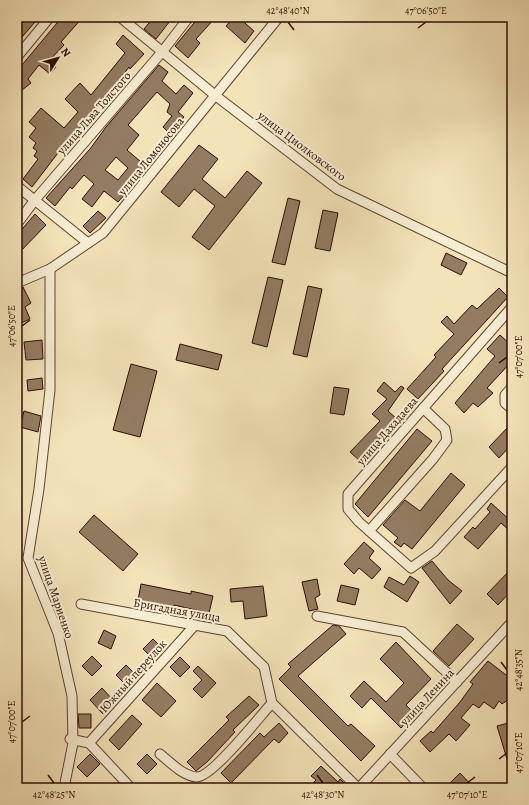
<svg xmlns="http://www.w3.org/2000/svg" width="529" height="805" font-family="Alegreya,serif">
  <rect width="100%" height="100%" fill="#f3e3b9"/>
  <filter id="stains"><feTurbulence type="fractalNoise" baseFrequency=".005" numOctaves="4"/><feColorMatrix values="0 0 0 0 .2 0 0 0 0 .09 0 0 0 0 .02 0 0 0 .5 -.17"/></filter>
  <radialGradient id="worn" r=".72"><stop offset=".6" stop-color="#630" stop-opacity="0"/><stop offset="1" stop-color="#630" stop-opacity=".3"/></radialGradient>
  <g fill="#937c61" stroke="#2c0d01" fill-rule="evenodd">
    <path d="M17,17H37L33,21L35,22L17,43Z"/>
    <path d="M62,17H83L61,42L64,45L49,61L56,67L50,74L39,65L28,79L31,83L17,94V71Z"/>
    <path d="M154,17H165L170,21L156,39L144,29Z"/>
    <path d="M199,17H216L196,39L200,43L188,58L175,46Z"/>
    <path d="M234,17H238L254,31L245,43L226,26Z"/>
    <path d="M123,35L144,54L130,69L129,67L101,104L61,149L32,187L23,179L38,159L34,156L37,151L33,148L36,143L29,137L36,128L29,122L41,108L64,128L78,112L65,99L80,83L91,95L125,53L116,44Z"/>
    <path d="M159,65L168,72L162,81L176,94L184,85L193,93L178,112L184,117L170,134L163,127L172,116L167,112L170,104L157,92L128,125L139,135L127,150L148,168L118,202L104,191L92,207L82,199L94,184L84,175L72,189L70,187L55,206L46,198L90,149L106,127ZM116,157L128,168L118,180L105,170Z"/>
    <path d="M199,145L218,159L202,179L225,198L247,171L262,183L209,250L192,237L215,206L194,189L179,207L161,192Z"/>
    <path d="M288,198L300,201L285,265L272,262Z"/>
    <path d="M323,210L338,213L330,251L315,248Z"/>
    <path d="M98,211L106,218L90,233L83,226Z"/>
    <path d="M35,214L46,225L17,255V235Z"/>
    <path d="M446,253L467,263L461,275L441,265Z"/>
    <path d="M268,277L283,280L267,347L252,343Z"/>
    <path d="M308,286L322,289L307,357L293,354Z"/>
    <path d="M23,287L31,303L25,307L30,319L17,325V290Z"/>
    <path d="M499,288L508,297L442,369L444,371L418,399L407,389L436,357L434,355L454,334L441,322L447,316L454,324L472,305L477,309Z"/>
    <path d="M500,335L512,346V361L487,388L493,393L478,407L473,403L464,413L455,403L495,356L487,349Z"/>
    <path d="M42,340L43,359L26,360L24,342Z"/>
    <path d="M180,344L222,355L218,370L176,360Z"/>
    <path d="M131,364L157,371L140,437L113,430Z"/>
    <path d="M42,378L43,389L28,391L27,380Z"/>
    <path d="M384,382L395,392L401,386L404,388L388,411L397,419L360,461L350,452L380,421L372,414L387,399L377,391Z"/>
    <path d="M334,387L349,389L344,415L330,413Z"/>
    <path d="M24,411L41,416L38,432L20,427Z"/>
    <path d="M512,423V444L499,458L489,447Z"/>
    <path d="M417,429L432,441L368,517L355,504Z"/>
    <path d="M451,473L465,485L412,549L404,543L401,547L394,542L398,538L383,525L405,500L420,511Z"/>
    <path d="M491,503L512,522V533L501,523L478,549L464,537L473,527L475,529L490,512L487,509Z"/>
    <path d="M94,515L138,554L123,571L79,532Z"/>
    <path d="M364,542L374,551L369,558L381,569L372,579L359,568L354,574L344,564Z"/>
    <path d="M432,561L448,580L462,591L450,604L422,568Z"/>
    <path d="M512,568V590L498,605L487,594Z"/>
    <path d="M410,576L419,582L407,602L384,587L389,577L404,585Z"/>
    <path d="M317,579L320,595L315,598L318,609L309,611L302,582Z"/>
    <path d="M141,584L191,594V591L213,596L209,613L174,605L173,610L150,605L149,608L137,606Z"/>
    <path d="M341,585L359,589L355,605L337,601Z"/>
    <path d="M263,586L267,616L245,619L243,601L231,602L230,589Z"/>
    <path d="M457,624L474,639L449,666L433,651Z"/>
    <path d="M333,625L339,626L346,634L298,676L348,726L351,724L375,746L361,761L279,679L291,667L288,664Z"/>
    <path d="M104,630L116,636L111,649L98,643Z"/>
    <path d="M153,639L163,649L153,659L143,649Z"/>
    <path d="M396,642L431,679L406,705L415,714L401,728L371,698L362,708L350,696L364,681L386,702L404,683L380,659Z"/>
    <path d="M92,656L102,666L92,676L82,666Z"/>
    <path d="M180,657L190,667L180,677L170,667Z"/>
    <path d="M488,661L506,675L509,674L512,681V697L502,704L499,701L494,709L484,702L479,708L473,704L461,718L470,725L456,741L449,734L430,752L420,741L431,731L433,733L460,702L473,684L470,682Z"/>
    <path d="M126,665L136,675L126,685L116,675Z"/>
    <path d="M198,666L216,683L202,698L193,689L202,680L193,671Z"/>
    <path d="M157,683L176,701L161,717L142,700Z"/>
    <path d="M102,688L114,701L103,714L90,700Z"/>
    <path d="M249,696L259,705L233,730L235,732L207,762L196,771L187,762L229,720L226,717Z"/>
    <path d="M78,714H91V728H79Z"/>
    <path d="M132,715L142,724L119,750L109,740Z"/>
    <path d="M512,722V769H510L497,726Z"/>
    <path d="M279,723L288,733L279,743L274,739L231,783L221,773L260,733L264,737Z"/>
    <path d="M90,754L100,764L87,777L77,767Z"/>
    <path d="M147,754L157,764L147,774L137,764Z"/>
    <path d="M321,766L338,782L340,779L349,788H308L316,780L311,776Z"/>
    <path d="M460,773L474,788H445Z"/>
  </g>
  <g fill="none" stroke-linecap="round" stroke-linejoin="round">
    <g stroke="#5e422f" stroke-width="11">
      <g id="street">
        <path d="M120,17L216,96L337,189L512,273"/>
        <path d="M17,57L50,17"/>
        <path d="M17,186L88,243"/>
        <path d="M17,224L34,201L162,52L189,17"/>
        <path d="M50,269V390L39,489L28,558L58,633L72,696L73,743L64,788"/>
        <path d="M17,283L50,269L103,233L279,17"/>
        <path d="M512,307L348,494V509L359,522L411,568L435,551L512,467"/>
        <path d="M512,387L505,395V403L512,409"/>
        <path d="M369,531L433,459L447,440L445,429L423,408"/>
        <path d="M81,604L227,631L264,667L272,703L358,788"/>
        <path d="M317,616L403,632L457,682"/>
        <path d="M70,739L89,743L131,788"/>
        <path d="M89,743L195,625"/>
        <path d="M160,754C171,763 182,775 196,777C211,779 260,716 272,703"/>
        <path d="M390,754L423,788"/>
        <path d="M359,788L512,622"/>
      </g>
    </g>
    <use href="#street" stroke="#f7edd2" stroke-width="9"/>
  </g>
  <path fill="none" stroke="#2c0d01" stroke-width="1.5" d="M288,22L294,30M418,28L426,22M22,326L30,320M499,363L507,357M501,662L507,670M22,722L30,716M499,759L507,753M48,775L54,783M317,775L323,783M467,783L475,777"/>
  <g text-anchor="middle" dominant-baseline="central" stroke-width="4" stroke-linejoin="round" paint-order="stroke">
    <g font-size="12" fill="#2c0d01" stroke="#f7edd2">
      <text transform="translate(94 113) rotate(-49)">улица Льва Толстого</text>
      <text transform="translate(302 146) rotate(37)">улица Циолковского</text>
      <text transform="translate(151 156) rotate(-51)">улица Ломоносова</text>
      <text transform="translate(387 431) rotate(-49)">улица Дахадаева</text>
      <text transform="translate(56 597) rotate(71)">улица Мариенко</text>
      <text transform="translate(177 610) rotate(10)">Бригадная улица</text>
      <text transform="translate(133 676) rotate(-48)">Южный переулок</text>
      <text transform="translate(427 697) rotate(-47)">улица Ленина</text>
    </g>
  </g>
  <rect width="529" height="805" fill="none" stroke="#f3e3b9" stroke-width="44"/>
  <g transform="translate(58 58) rotate(53)" stroke="#f7edd2" stroke-width="3" paint-order="stroke">
  <path d="M0-3L7 15L0 10L-7 15Z" fill="#2c0d01"/>
  <text y="-6" font-size="11" font-weight="bold" text-anchor="middle" fill="#2c0d01">N</text>
  </g>
  <rect x="22" y="22" width="485" height="761" fill="none" stroke="#2c0d01" stroke-width="1.5"/>
  <g font-size="10" text-anchor="middle" fill="#2c0d01">
    <text x="288" y="14">42°48'40"N</text>
    <text x="426" y="14">47°06'50"E</text>
    <text transform="translate(11 326) rotate(-90)" y="4">47°06'50"E</text>
    <text transform="translate(518 357) rotate(-90)" y="4">47°07'00"E</text>
    <text transform="translate(518 670) rotate(-90)" y="4">42°48'35"N</text>
    <text transform="translate(11 722) rotate(-90)" y="4">47°07'00"E</text>
    <text transform="translate(518 753) rotate(-90)" y="4">47°07'10"E</text>
    <text x="54" y="798">42°48'25"N</text>
    <text x="323" y="798">42°48'30"N</text>
    <text x="467" y="798">47°07'10"E</text>
  </g>
  <rect width="100%" height="100%" filter="url(#stains)"/>
  <rect width="100%" height="100%" fill="url(#worn)"/>
</svg>
